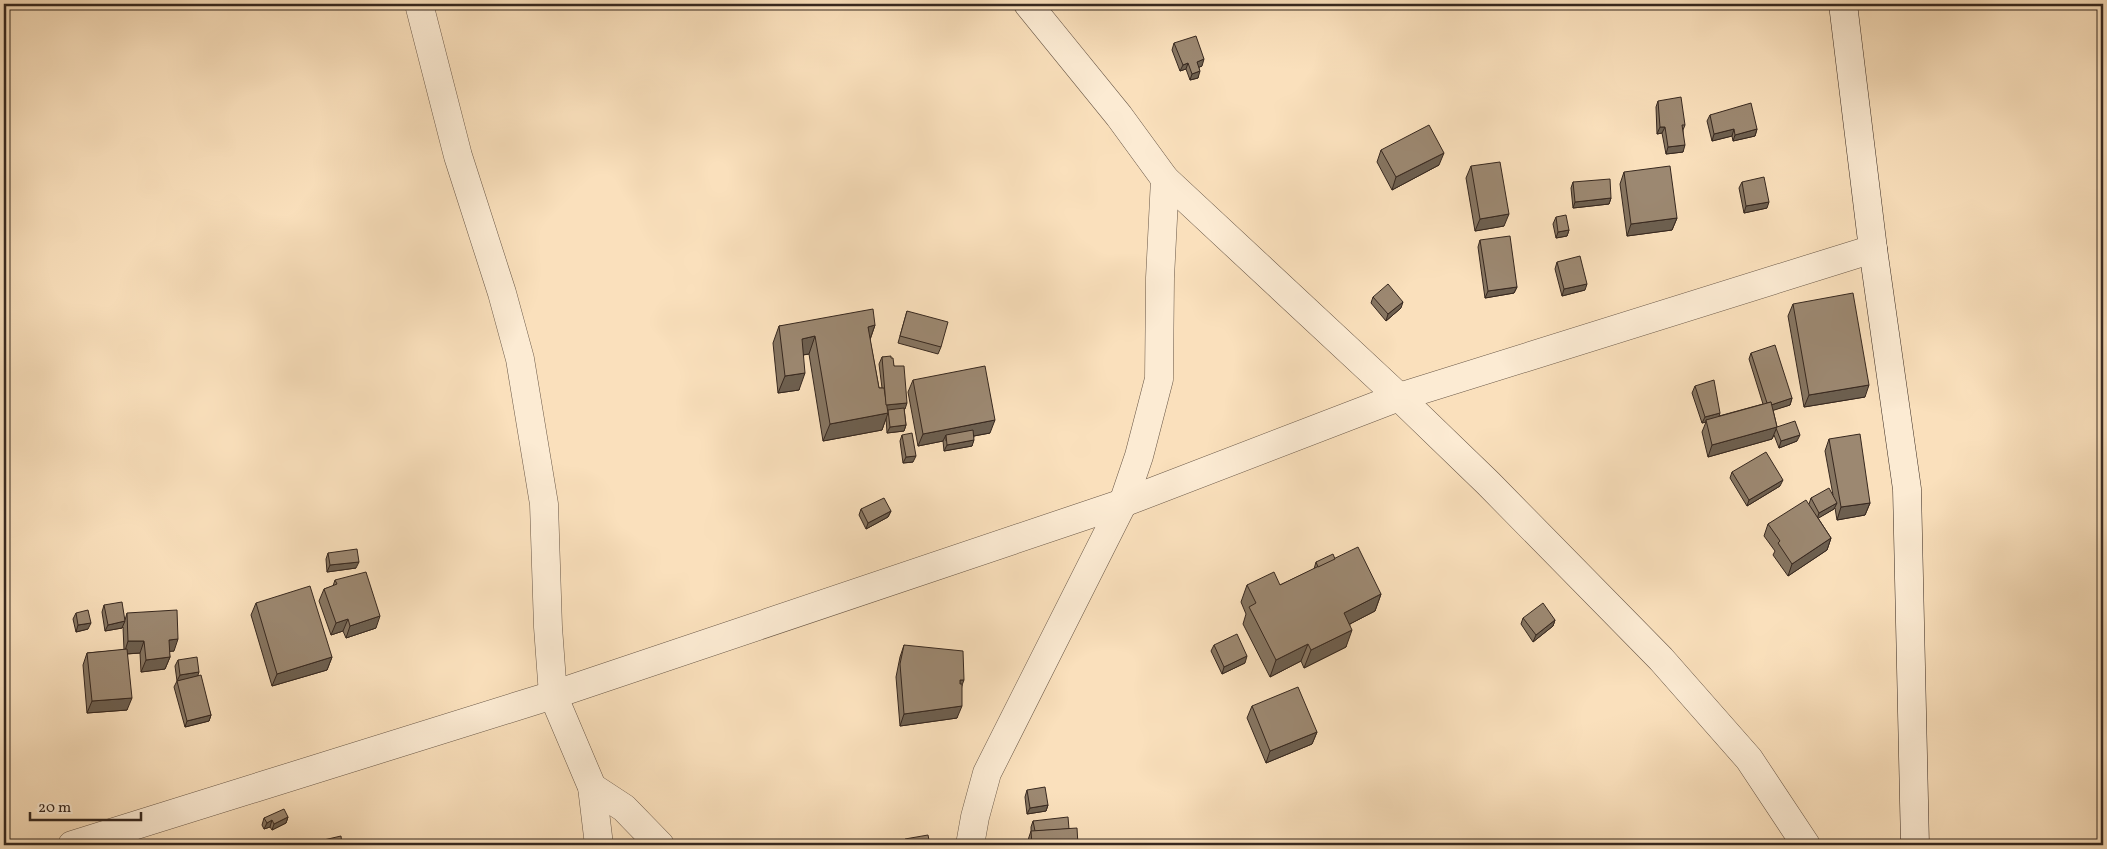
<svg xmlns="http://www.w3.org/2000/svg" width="2107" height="849" font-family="Vollkorn,serif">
  <rect width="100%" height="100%" fill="#fae0bc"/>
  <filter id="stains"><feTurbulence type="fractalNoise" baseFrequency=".004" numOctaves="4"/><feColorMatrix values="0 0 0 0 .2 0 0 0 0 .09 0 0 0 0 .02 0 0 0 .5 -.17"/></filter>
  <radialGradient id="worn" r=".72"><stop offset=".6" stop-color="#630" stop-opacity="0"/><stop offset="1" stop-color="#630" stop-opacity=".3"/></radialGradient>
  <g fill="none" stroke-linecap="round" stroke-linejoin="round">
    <g stroke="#685646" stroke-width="29">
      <g id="street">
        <path d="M419,4L458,156L502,293L520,359L544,504L548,627L553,695L592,787L599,845"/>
        <path d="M1028,4L1119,116L1165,179L1399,397L1488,483L1661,659L1749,759L1806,845"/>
        <path d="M592,787L624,808L660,845"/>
        <path d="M72,845L553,695L1123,503L1399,397L1873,249"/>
        <path d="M970,845L975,817L987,773L1123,503L1139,456L1159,379L1160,278L1165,179"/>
      </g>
    </g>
    <g stroke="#37281f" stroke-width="29">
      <path id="secondary" d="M1843,4L1873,249L1907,489L1915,845"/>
    </g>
    <use href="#street" stroke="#fcebd3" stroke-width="28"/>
    <use href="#secondary" stroke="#fcebd3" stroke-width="28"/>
  </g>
  <g fill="#867561" stroke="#37281f">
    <path d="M1174,43L1202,66L1199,67L1198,78L1190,80L1186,69L1180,71L1172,50Z"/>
    <path d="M1658,101L1685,125L1683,130V152L1666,154L1662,133L1657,134L1656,107Z"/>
    <path d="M1710,115L1757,129L1755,136L1733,141L1732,136L1712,141L1707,121Z"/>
    <path d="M1381,150L1439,165L1392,190L1377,162Z"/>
    <path d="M1471,166L1504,226L1475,231L1466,178Z"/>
    <path d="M1624,172L1677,218L1672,230L1627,236L1620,184Z"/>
    <path d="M1573,182L1611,198L1609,204L1573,208L1571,188Z"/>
    <path d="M1742,182L1767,208L1744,213L1739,188Z"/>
    <path d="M1556,217L1569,230L1567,236L1556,238L1553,224Z"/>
    <path d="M1480,240L1517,287L1514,293L1485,298L1478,247Z"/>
    <path d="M1557,262L1585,290L1562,296L1555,269Z"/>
    <path d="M1373,297L1401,308L1386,321L1371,303Z"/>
    <path d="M1793,304L1865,397L1804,407L1788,316Z"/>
    <path d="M907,311L941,347L938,354L898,343Z"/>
    <path d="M875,325L870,340L879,388H882L879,364L882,357L891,358L894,366L905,409H904L906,425L904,431L887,433L886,418L882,430L823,441L809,354L803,355L799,390L778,393L773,343L779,326Z"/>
    <path d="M1751,353L1792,398L1790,405L1773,410L1777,427L1797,441L1779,448L1774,435L1772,439L1708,457L1702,432L1706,422L1702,423L1692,393L1695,386L1719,416L1763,404L1749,359Z"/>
    <path d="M913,380L990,433L974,436L972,446L944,451L943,441L918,446L908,392Z"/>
    <path d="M902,435L913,462L903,463L900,441Z"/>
    <path d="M1829,439L1870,503L1865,515L1837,520L1835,508L1834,509L1818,518L1831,538L1827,550L1788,576L1773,555L1775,551L1764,536L1768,524L1809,504L1811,498L1833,495L1825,451Z"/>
    <path d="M1732,472L1780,486L1747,506L1730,478Z"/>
    <path d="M861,509L891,511L888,517L866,529L859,515Z"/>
    <path d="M328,553L356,568L327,572L326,559Z"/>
    <path d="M1335,559L1381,594L1375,611L1350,624L1346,647L1304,668L1301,661L1270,677L1243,624L1246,614L1241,602L1247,585H1280L1314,569L1316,562Z"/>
    <path d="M335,580L376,628L346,638L343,631L331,635L319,601L324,589L333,586Z"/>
    <path d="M256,603L332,657L327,670L272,686L251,615Z"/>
    <path d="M104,605L125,620L127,613L174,651H169L170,657L165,669L141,672L140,653L127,654V710L87,713L83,665L87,653L124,650L123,627L122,628L105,631L102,612Z"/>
    <path d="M76,613L88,629L76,632L73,619Z"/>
    <path d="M1523,618L1555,620L1553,626L1533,642L1521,624Z"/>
    <path d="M904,645L962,685L957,718L900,726L896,677L900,657Z"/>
    <path d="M1214,645L1245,663L1222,674L1211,651Z"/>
    <path d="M178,660L198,675L211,715L209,721L185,727L174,687L177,681L175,666Z"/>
    <path d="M1252,706L1317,732L1312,744L1266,763L1247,718Z"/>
    <path d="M1027,790L1048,805L1046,811L1027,814L1025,797Z"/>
    <path d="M288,817L286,823L272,830L270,827L264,829L262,825L264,818Z"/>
    <path d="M1033,821L1069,829L1078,845H1027V843L1031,831V827Z"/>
  </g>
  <g fill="#6d5f4f" stroke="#37281f">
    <path d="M1204,59L1202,66L1195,69L1197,62Z"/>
    <path d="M1188,63L1186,69L1180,71L1183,65Z"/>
    <path d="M1200,71L1198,78L1190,80L1192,74Z"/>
    <path d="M1660,127H1665L1662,133L1657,134Z"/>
    <path d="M1734,129L1732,136L1712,141L1714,134Z"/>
    <path d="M1757,129L1755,136L1733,141L1735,135Z"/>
    <path d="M1685,145L1683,152L1666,154L1668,147Z"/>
    <path d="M1444,153L1439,165L1392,190L1396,177Z"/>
    <path d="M1611,198L1609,204L1573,208L1575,202Z"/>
    <path d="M1769,202L1767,208L1744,213L1746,206Z"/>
    <path d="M1509,214L1504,226L1475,231L1480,219Z"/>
    <path d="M1677,218L1672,230L1627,236L1631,224Z"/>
    <path d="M1569,230L1567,236L1556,238L1558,232Z"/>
    <path d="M1587,284L1585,290L1562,296L1564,289Z"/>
    <path d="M1517,287L1514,293L1485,298L1488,291Z"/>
    <path d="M1403,302L1401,308L1386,321L1388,314Z"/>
    <path d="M875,325L869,342L868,327Z"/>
    <path d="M815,336L809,354L795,356L802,339Z"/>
    <path d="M805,373L799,390L778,393L785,376Z"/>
    <path d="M1869,385L1865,397L1804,407L1809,395Z"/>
    <path d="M1792,398L1790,405L1765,413L1768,406Z"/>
    <path d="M907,403L905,409L887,411L886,405Z"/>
    <path d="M888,413L882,430L823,441L830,424Z"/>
    <path d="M1720,413L1718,420H1706V422L1702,423L1705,417Z"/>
    <path d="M995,420L990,433L946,441V435L943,441L918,446L923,434Z"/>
    <path d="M906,425L904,431L887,433L890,427Z"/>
    <path d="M1777,427L1772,439L1708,457L1712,445Z"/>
    <path d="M1800,435L1797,441L1779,448L1781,441Z"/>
    <path d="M974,440L972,446L944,451L947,445Z"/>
    <path d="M916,456L913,462L903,463L906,457Z"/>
    <path d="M1783,480L1780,486L1747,506L1749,500Z"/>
    <path d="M1837,503L1834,509L1817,519L1819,513Z"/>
    <path d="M1870,503L1865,515L1837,520L1841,507Z"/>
    <path d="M891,511L888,517L866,529L868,523Z"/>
    <path d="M1831,538L1827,550L1788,576L1792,564Z"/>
    <path d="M359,562L356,568L327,572L330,565Z"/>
    <path d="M1381,594L1375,611L1338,630L1344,613Z"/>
    <path d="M380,616L376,628L346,638L350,626Z"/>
    <path d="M348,619L343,631L331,635L336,623Z"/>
    <path d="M1555,620L1553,626L1533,642L1536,635Z"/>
    <path d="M125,621L122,628L105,631L108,625Z"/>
    <path d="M91,623L88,629L76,632L78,625Z"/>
    <path d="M1352,630L1346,647L1304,668L1311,650Z"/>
    <path d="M178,639L174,651L164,652L169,640Z"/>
    <path d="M128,641H144L140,653L124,654Z"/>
    <path d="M1308,644L1301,661L1270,677L1276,660Z"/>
    <path d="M1247,656L1245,663L1222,674L1224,667Z"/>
    <path d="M170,657L165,669L141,672L146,660Z"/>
    <path d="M332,657L327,670L272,686L277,674Z"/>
    <path d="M199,672L197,678L177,681L180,675Z"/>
    <path d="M960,680H964L959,693Z"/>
    <path d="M132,698L127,710L87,713L92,701Z"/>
    <path d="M962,706L957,718L900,726L904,714Z"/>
    <path d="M211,715L209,721L185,727L187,721Z"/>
    <path d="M1317,732L1312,744L1266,763L1270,751Z"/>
    <path d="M1048,805L1046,811L1027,814L1030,808Z"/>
    <path d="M288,817L286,823L272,830L274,824Z"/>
    <path d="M272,820L270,827L264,829L267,823Z"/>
  </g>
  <g fill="#9c8871" stroke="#37281f">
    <path d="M1196,36L1204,59L1197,62L1200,71L1192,74L1188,63L1183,65L1174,43Z"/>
    <path d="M1681,97L1685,125H1682L1685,145L1668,147L1665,127H1660L1658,101Z"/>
    <path d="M1751,103L1757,129L1735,135L1734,129L1714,134L1710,115Z"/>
    <path d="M1429,125L1444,153L1396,177L1381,150Z"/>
    <path d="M1500,162L1509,214L1480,219L1471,166Z"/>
    <path d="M1670,166L1677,218L1631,224L1624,172Z"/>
    <path d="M1764,177L1769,202L1746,206L1742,182Z"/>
    <path d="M1610,179L1611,198L1575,202L1573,182Z"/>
    <path d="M1566,215L1569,230L1558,232L1556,217Z"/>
    <path d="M1510,236L1517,287L1488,291L1480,240Z"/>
    <path d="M1580,256L1587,284L1564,289L1557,262Z"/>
    <path d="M1388,284L1403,302L1388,314L1373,297Z"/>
    <path d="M1853,293L1869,385L1809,395L1793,304Z"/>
    <path d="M873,309L875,325L868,327L879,388H884L888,413L830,424L815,336L802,339L805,373L785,376L779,326Z"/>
    <path d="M907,311L948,322L941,347L900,336Z"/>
    <path d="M1775,345L1792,398L1771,405V402L1767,403L1751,353Z"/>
    <path d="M891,356V358H893L894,366H904L907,403L886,405L882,357Z"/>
    <path d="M985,366L995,420L923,434L913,380Z"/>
    <path d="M1714,380L1720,413L1705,417L1695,386Z"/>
    <path d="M1771,402L1777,427L1712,445L1706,420Z"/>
    <path d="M904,408L906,425L890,427L888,410Z"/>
    <path d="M1795,421L1800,435L1781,441L1776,428L1777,427Z"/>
    <path d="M973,430L974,440L947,445L946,435Z"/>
    <path d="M912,433L916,456L906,457L902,435Z"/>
    <path d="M1860,434L1870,503L1841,507L1829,439Z"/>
    <path d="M1766,452L1783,480L1749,500L1732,472Z"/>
    <path d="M1829,488L1837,503L1819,513L1811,498Z"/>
    <path d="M884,498L891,511L868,523L861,509Z"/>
    <path d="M1806,500L1831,538L1792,564L1778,543L1780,541L1768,524Z"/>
    <path d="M1358,547L1381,594L1344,613L1352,630L1311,650L1308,644L1276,660L1249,607L1256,603L1247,585L1274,572L1280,585Z"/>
    <path d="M357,549L359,562L330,565L328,553Z"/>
    <path d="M1333,554L1335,559L1318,567L1316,562Z"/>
    <path d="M366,572L380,616L350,626L348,619L336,623L324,589L337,584L335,580Z"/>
    <path d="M310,586L332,657L277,674L256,603Z"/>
    <path d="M122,602L125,621L108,625L104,605Z"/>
    <path d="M1543,603L1555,620L1536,635L1523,618Z"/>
    <path d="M88,610L91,623L78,625L76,613Z"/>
    <path d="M177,610L178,639L169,640L170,657L146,660L144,641H128L127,613Z"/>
    <path d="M1237,634L1247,656L1224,667L1214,645Z"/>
    <path d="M904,645L963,651L964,680H960V684H962V706L904,714L900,664Z"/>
    <path d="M127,649L132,698L92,701L87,653Z"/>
    <path d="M197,657L199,672L180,675L178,660Z"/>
    <path d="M201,675L211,715L187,721L177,681Z"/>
    <path d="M1298,687L1317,732L1270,751L1252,706Z"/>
    <path d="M1045,787L1048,805L1030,808L1027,790Z"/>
    <path d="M284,809L288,817L274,824L272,820L267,823L264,818Z"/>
    <path d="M1068,817L1069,829L1035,831L1033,821Z"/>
    <path d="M1077,828L1078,845H1032L1031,831Z"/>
    <path d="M928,835L930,845H906L905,839Z"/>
    <path d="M341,836L342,845H302Z"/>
  </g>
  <rect width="2107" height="849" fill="none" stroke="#fae0bc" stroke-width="20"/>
  <rect x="5" y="5" width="2097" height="839" fill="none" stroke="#37281f" stroke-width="2.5"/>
  <rect x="10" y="10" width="2087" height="829" fill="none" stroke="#37281f"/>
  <path d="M30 812v8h111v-8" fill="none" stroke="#37281f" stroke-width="2.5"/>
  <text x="38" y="812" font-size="15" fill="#37281f" stroke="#fcebd3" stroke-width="4" paint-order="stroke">20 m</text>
  <rect width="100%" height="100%" filter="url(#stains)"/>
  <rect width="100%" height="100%" fill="url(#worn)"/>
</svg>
